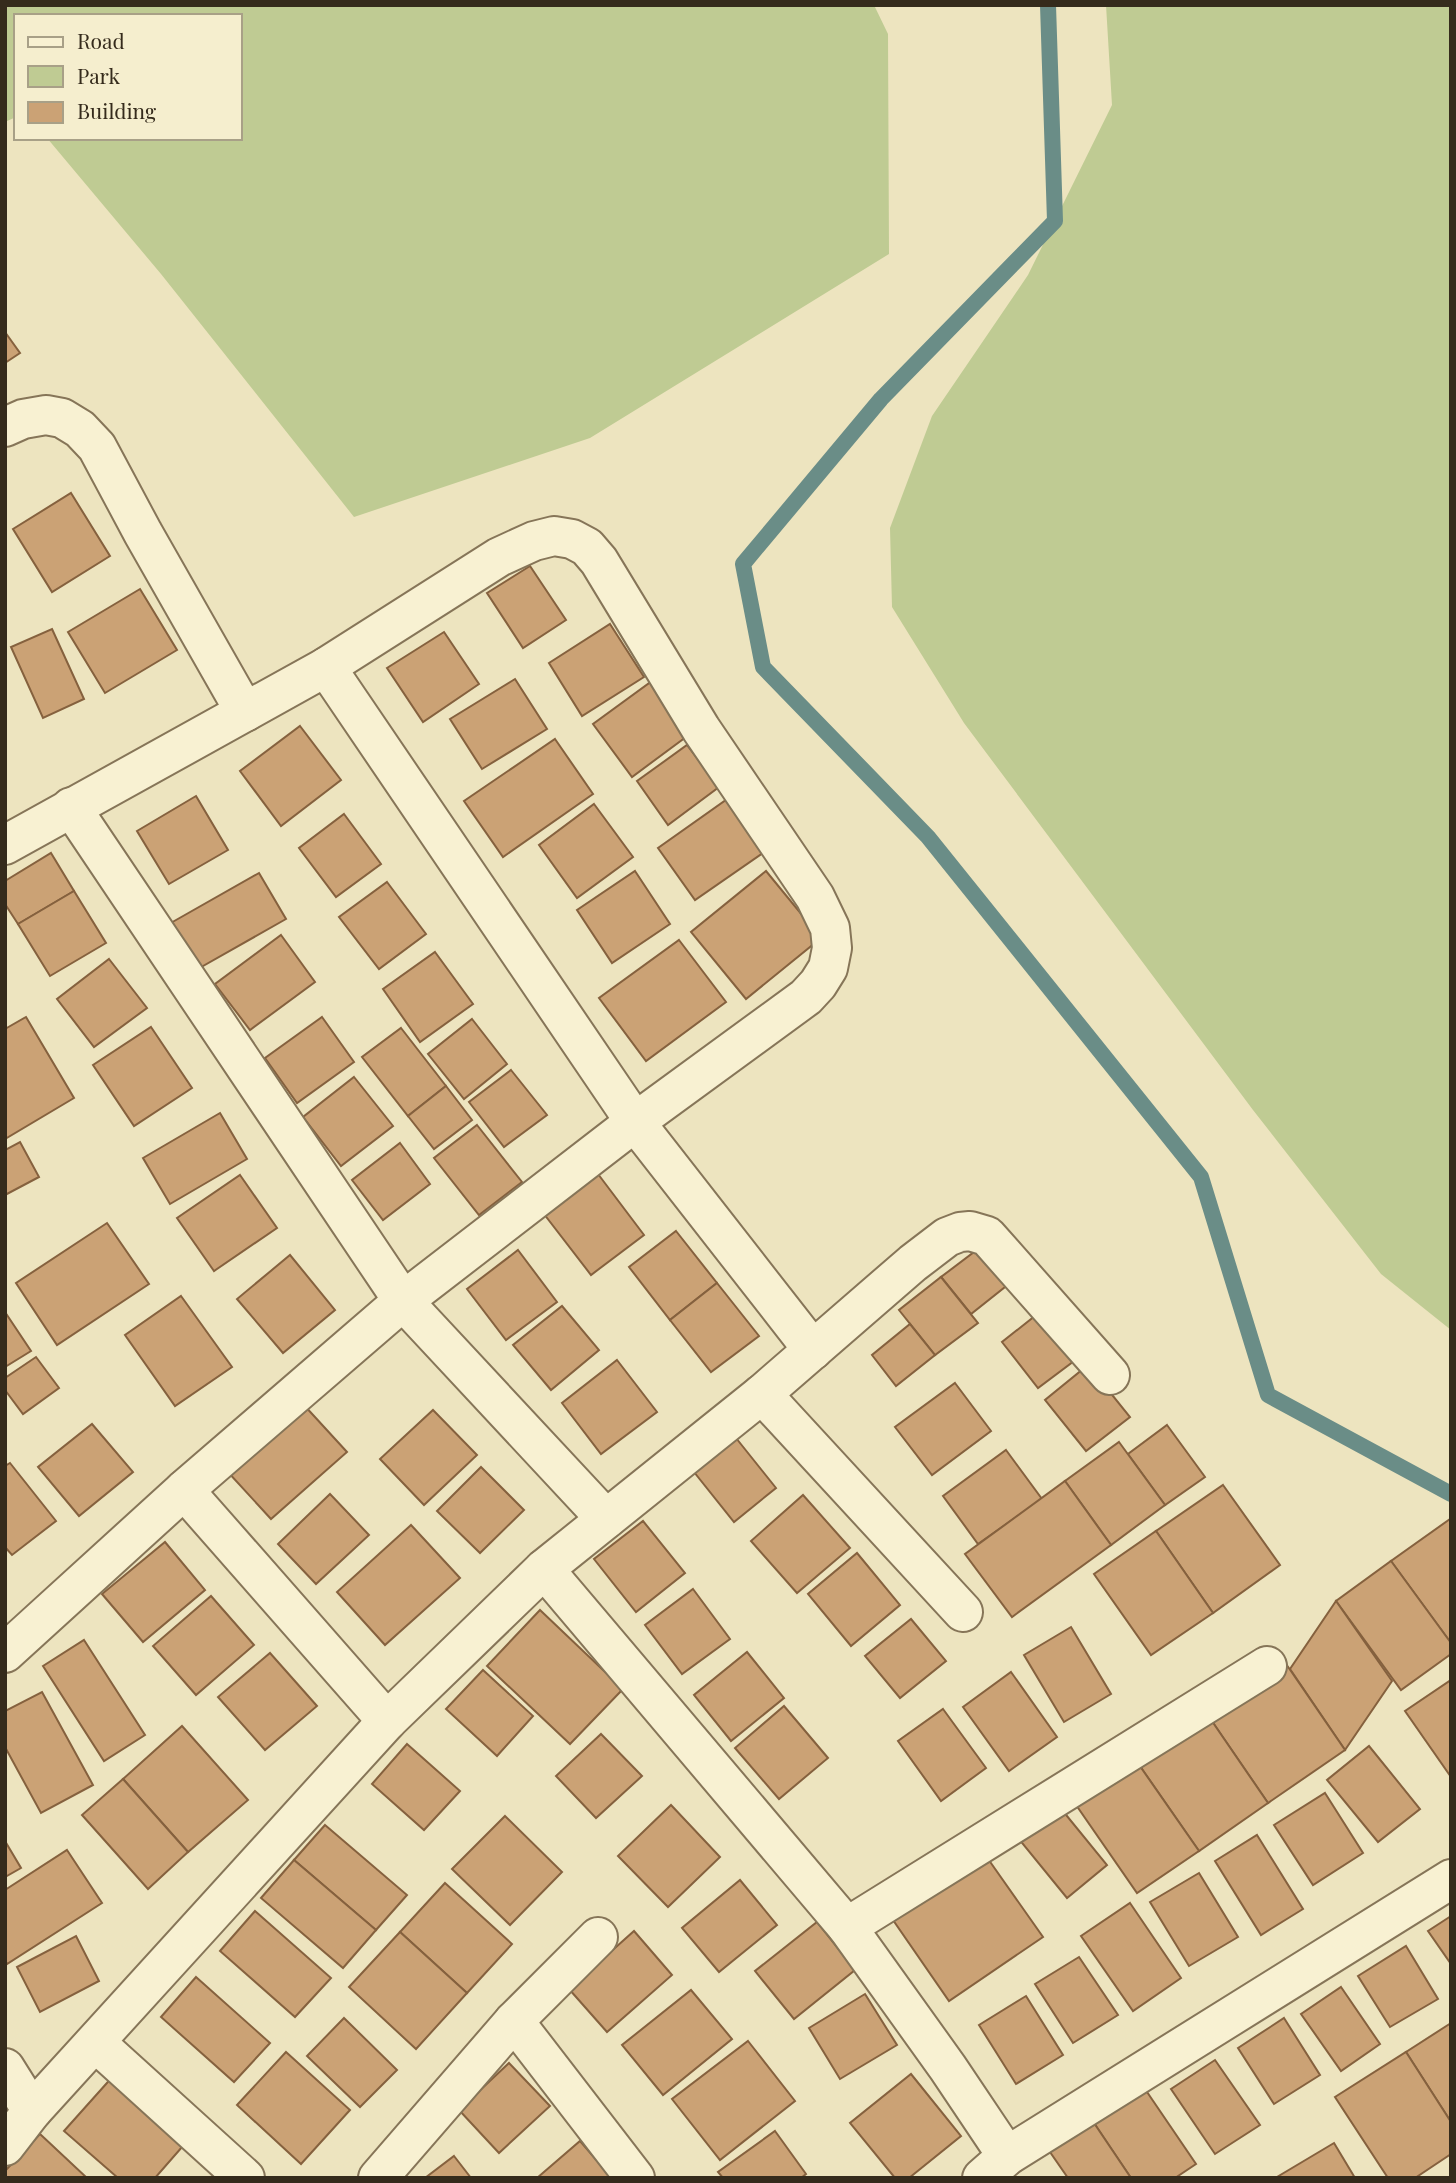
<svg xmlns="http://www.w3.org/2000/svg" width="1456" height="2183" font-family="'Playfair Display',serif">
  <rect width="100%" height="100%" fill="#ede4bf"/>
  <g fill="#bfcb93">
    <path d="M5,5H874L888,34L889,254L590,438L354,517L161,274L47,138H240V16H16V117L5,122Z"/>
    <path d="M1106,5H1451V1330L1381,1274L1253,1110L964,723L892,607L890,528L932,416L1028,275L1112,105Z"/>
  </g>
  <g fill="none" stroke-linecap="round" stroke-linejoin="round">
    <path stroke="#6a8d87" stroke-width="16" d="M1048,5L1055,221L881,399L743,564L763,667L928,837L1201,1177L1268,1395L1451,1494"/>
  </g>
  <g fill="#cba275" stroke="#85613e" stroke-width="2">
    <path d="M5,332L20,353L5,363Z"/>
    <path d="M71,493L110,556L52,592L13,529Z"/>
    <path d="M530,566L566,620L523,648L487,593Z"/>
    <path d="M140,589L177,650L105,693L68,632Z"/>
    <path d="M610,624L644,677L582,716L549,663Z"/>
    <path d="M52,629L84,699L43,718L11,647Z"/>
    <path d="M444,632L479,684L423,722L387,668Z"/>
    <path d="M515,679L547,729L482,769L450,719Z"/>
    <path d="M652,681L690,734L632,777L593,724Z"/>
    <path d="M300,726L341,780L281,826L240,771Z"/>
    <path d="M555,739L593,794L503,857L464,801Z"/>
    <path d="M687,745L719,787L668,825L637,781Z"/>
    <path d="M733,795L770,848L695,900L658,848Z"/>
    <path d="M196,796L228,850L169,884L137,831Z"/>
    <path d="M594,804L633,857L577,898L539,845Z"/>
    <path d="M344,814L381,864L336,897L299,848Z"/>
    <path d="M51,853L74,891L18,924L5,904V881Z"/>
    <path d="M635,871L670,924L612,963L577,910Z"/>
    <path d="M766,871L821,938L746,999L691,932Z"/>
    <path d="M259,873L286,919L196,970L169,924Z"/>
    <path d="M387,882L426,934L379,969L339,917Z"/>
    <path d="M74,891L106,943L50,976L18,924Z"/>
    <path d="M281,935L315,982L250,1030L215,984Z"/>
    <path d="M679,940L726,1002L646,1061L599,998Z"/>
    <path d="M435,952L473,1004L420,1042L383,989Z"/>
    <path d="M109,959L147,1008L94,1047L57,999Z"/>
    <path d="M26,1017L74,1098L5,1139V1029Z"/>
    <path d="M322,1017L354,1062L297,1103L265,1058Z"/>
    <path d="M472,1019L507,1064L464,1099L428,1054Z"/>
    <path d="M151,1027L192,1088L134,1126L93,1065Z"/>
    <path d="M401,1028L446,1086L408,1116L362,1057Z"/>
    <path d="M511,1070L547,1115L504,1147L469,1102Z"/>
    <path d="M354,1077L393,1126L341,1166L303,1117Z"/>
    <path d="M446,1086L472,1120L434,1149L408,1116Z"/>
    <path d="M220,1113L247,1159L170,1204L143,1158Z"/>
    <path d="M477,1125L522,1182L479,1215L434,1158Z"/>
    <path d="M20,1142L39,1177L5,1195V1150Z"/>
    <path d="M400,1143L430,1184L383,1220L352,1180Z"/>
    <path d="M598,1174L644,1235L591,1275L544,1214Z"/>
    <path d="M240,1175L277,1228L214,1271L177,1218Z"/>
    <path d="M107,1223L149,1284L57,1345L16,1283Z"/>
    <path d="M676,1231L717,1283L670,1320L629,1267Z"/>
    <path d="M982,1246L1010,1283L971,1314L941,1277Z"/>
    <path d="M518,1250L557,1302L506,1340L467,1289Z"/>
    <path d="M290,1255L335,1310L283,1353L237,1299Z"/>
    <path d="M941,1277L978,1323L935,1355L899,1310Z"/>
    <path d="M717,1283L759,1336L711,1372L670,1320Z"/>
    <path d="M181,1296L232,1367L175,1406L125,1335Z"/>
    <path d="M562,1306L599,1350L551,1390L513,1345Z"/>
    <path d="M1045,1308L1082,1355L1038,1388L1002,1342Z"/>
    <path d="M5,1312L31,1351L5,1367Z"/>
    <path d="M910,1324L935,1355L896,1386L872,1355Z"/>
    <path d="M36,1357L59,1388L23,1414L5,1390V1378Z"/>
    <path d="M617,1360L657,1412L601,1454L562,1403Z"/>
    <path d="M1088,1365L1130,1417L1086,1451L1045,1400Z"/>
    <path d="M955,1383L991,1431L932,1475L895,1427Z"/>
    <path d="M303,1404L347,1452L271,1519L227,1471Z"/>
    <path d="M433,1410L477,1455L424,1505L380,1459Z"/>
    <path d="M92,1424L133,1472L79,1516L38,1467Z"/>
    <path d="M1167,1425L1205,1477L1165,1505L1128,1454Z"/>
    <path d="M736,1438L776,1488L734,1522L694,1472Z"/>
    <path d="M1119,1442L1165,1505L1111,1545L1065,1481Z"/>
    <path d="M1006,1450L1042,1499L978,1544L943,1496Z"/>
    <path d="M10,1463L56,1521L12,1555L5,1547V1466Z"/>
    <path d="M481,1467L524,1510L480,1553L437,1511Z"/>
    <path d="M1065,1481L1111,1545L1012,1617L965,1554Z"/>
    <path d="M1223,1485L1280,1565L1213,1613L1156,1531Z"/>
    <path d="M330,1494L369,1535L316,1584L278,1544Z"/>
    <path d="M803,1495L850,1548L797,1593L751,1541Z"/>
    <path d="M1450,1519L1451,1520V1643L1391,1561Z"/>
    <path d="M643,1521L685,1573L636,1612L594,1559Z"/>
    <path d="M411,1525L460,1578L385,1645L337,1592Z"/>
    <path d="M1156,1531L1213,1613L1151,1655L1094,1574Z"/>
    <path d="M165,1542L205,1590L143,1642L102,1594Z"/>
    <path d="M857,1553L900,1605L851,1646L808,1594Z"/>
    <path d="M1391,1561L1451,1643V1654L1401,1690L1336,1601Z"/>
    <path d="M693,1589L730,1639L682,1674L645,1625Z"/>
    <path d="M211,1596L254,1645L196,1695L153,1646Z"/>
    <path d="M1336,1601L1392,1681L1345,1750L1290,1669Z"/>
    <path d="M540,1610L623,1689L570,1744L487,1666Z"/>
    <path d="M911,1619L946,1661L900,1698L865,1656Z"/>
    <path d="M1071,1627L1111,1694L1064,1722L1024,1655Z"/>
    <path d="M84,1640L145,1735L104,1761L43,1666Z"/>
    <path d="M747,1652L784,1698L731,1741L694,1695Z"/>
    <path d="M270,1653L317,1706L265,1750L218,1697Z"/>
    <path d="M1282,1658L1345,1750L1268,1803L1205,1711Z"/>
    <path d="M483,1670L533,1716L497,1756L446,1709Z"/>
    <path d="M1011,1672L1057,1737L1009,1771L963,1707Z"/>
    <path d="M1451,1680V1777L1405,1711Z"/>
    <path d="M42,1692L93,1785L41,1813L5,1747V1711Z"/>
    <path d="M784,1706L828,1758L779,1799L735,1748Z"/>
    <path d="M943,1709L986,1768L941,1801L898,1741Z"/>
    <path d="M1205,1711L1268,1803L1199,1851L1135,1759Z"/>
    <path d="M182,1726L248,1800L188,1852L123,1779Z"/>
    <path d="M601,1734L642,1776L596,1818L556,1776Z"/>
    <path d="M407,1744L460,1791L424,1830L372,1784Z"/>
    <path d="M1369,1746L1420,1809L1378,1842L1327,1780Z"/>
    <path d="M1135,1759L1199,1851L1137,1893L1074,1802Z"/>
    <path d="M123,1779L188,1852L148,1889L82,1815Z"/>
    <path d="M1325,1793L1363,1853L1313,1885L1274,1825Z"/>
    <path d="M671,1805L720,1857L668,1907L618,1856Z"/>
    <path d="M1058,1805L1107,1865L1067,1898L1018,1838Z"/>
    <path d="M505,1816L562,1872L510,1925L452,1869Z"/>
    <path d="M325,1825L407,1895L376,1930L294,1860Z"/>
    <path d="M1257,1835L1303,1909L1261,1935L1215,1861Z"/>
    <path d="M5,1841L21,1868L5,1877Z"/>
    <path d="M67,1850L102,1903L7,1964L5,1960V1890Z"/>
    <path d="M986,1856L1043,1937L949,2001L893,1920Z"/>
    <path d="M294,1860L376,1930L343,1968L261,1898Z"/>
    <path d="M1199,1873L1238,1937L1189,1966L1150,1902Z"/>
    <path d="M740,1880L777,1925L719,1972L682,1928Z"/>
    <path d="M445,1883L512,1944L467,1993L400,1932Z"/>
    <path d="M1130,1903L1181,1978L1133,2011L1081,1936Z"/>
    <path d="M255,1911L331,1978L295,2017L220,1951Z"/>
    <path d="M1451,1916V1964L1428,1931Z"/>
    <path d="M817,1922L855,1970L794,2019L755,1971Z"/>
    <path d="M634,1931L672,1975L607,2032L569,1989Z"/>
    <path d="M400,1932L467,1993L416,2049L349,1987Z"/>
    <path d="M76,1936L99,1981L40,2012L17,1967Z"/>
    <path d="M1406,1946L1438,1999L1390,2027L1358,1976Z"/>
    <path d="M1079,1957L1118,2015L1073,2043L1035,1984Z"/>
    <path d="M196,1977L270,2043L234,2082L161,2017Z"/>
    <path d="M1341,1987L1380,2044L1341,2071L1301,2014Z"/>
    <path d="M691,1990L732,2039L663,2095L622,2045Z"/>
    <path d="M865,1994L897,2045L840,2079L809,2028Z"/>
    <path d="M1026,1996L1063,2055L1016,2084L979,2025Z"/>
    <path d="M344,2018L397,2070L360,2107L307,2056Z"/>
    <path d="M1284,2018L1320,2075L1274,2104L1238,2048Z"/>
    <path d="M1451,2023V2122L1406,2052Z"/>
    <path d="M748,2041L795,2101L720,2160L672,2099Z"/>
    <path d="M286,2052L350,2110L301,2164L237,2105Z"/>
    <path d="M1406,2052L1451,2122V2154L1415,2178H1388L1335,2097Z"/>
    <path d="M1215,2060L1260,2125L1215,2154L1171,2089Z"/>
    <path d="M509,2063L550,2106L499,2153L459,2110Z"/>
    <path d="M115,2074L189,2139L155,2178H118L64,2131Z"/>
    <path d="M911,2074L961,2136L909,2178H895L850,2123Z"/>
    <path d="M1145,2089L1196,2164L1175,2178H1131L1094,2123Z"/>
    <path d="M1094,2123L1131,2178H1068L1050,2152Z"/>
    <path d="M775,2131L806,2174L801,2178H723L718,2172Z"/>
    <path d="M40,2134L87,2178H8L5,2176V2171Z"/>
    <path d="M580,2141L612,2178H537Z"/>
    <path d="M1334,2143L1355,2178L1277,2177Z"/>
    <path d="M454,2156L471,2178H425Z"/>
  </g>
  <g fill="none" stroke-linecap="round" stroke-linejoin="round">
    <g stroke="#867558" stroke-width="42">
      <g id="minor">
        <path d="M5,427L23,419L46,415L62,418L80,429L97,447L143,533L245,712"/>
        <path d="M326,667L635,1122L813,1350"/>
        <path d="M71,807L403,1301L606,1519"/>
        <path d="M5,845L326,667L499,557L534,541L554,536L572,539L587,547L599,561L701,729L815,897L830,928L832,948L828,968L818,984L806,997L635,1122L403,1301L184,1490L5,1653"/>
        <path d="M762,1394L963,1612"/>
        <path d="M184,1490L387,1721"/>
        <path d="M544,1569L847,1927"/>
        <path d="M514,2021L635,2178"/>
        <path d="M96,2043L245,2178"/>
        <path d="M5,2068L32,2111"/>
        <path d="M5,2146L32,2111L387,1721L544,1569L762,1394L913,1263L947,1237L960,1232L970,1231L987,1236L1110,1375"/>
        <path d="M1007,2156L948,2068L847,1927L1267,1666"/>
        <path d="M378,2178L514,2021L598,1937"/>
        <path d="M982,2178L1007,2156L1451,1879"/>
      </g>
    </g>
    <use href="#minor" stroke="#f8f1d2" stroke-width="38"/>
  </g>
  <rect width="1456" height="2183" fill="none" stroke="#352b1c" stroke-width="14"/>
  <rect x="14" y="14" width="228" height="126" fill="#f5eece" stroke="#a8a087" stroke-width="2"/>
  <rect x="28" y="37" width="35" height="10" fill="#f8f1d2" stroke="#a8a087" stroke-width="2"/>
  <text x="77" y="49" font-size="21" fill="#352b1c">Road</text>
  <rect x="28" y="66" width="35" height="21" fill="#bfcb93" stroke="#a8a087" stroke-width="2"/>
  <text x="77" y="84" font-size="21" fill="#352b1c">Park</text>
  <rect x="28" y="102" width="35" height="21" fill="#cba275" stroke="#a8a087" stroke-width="2"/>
  <text x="77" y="119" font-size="21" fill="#352b1c">Building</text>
</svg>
